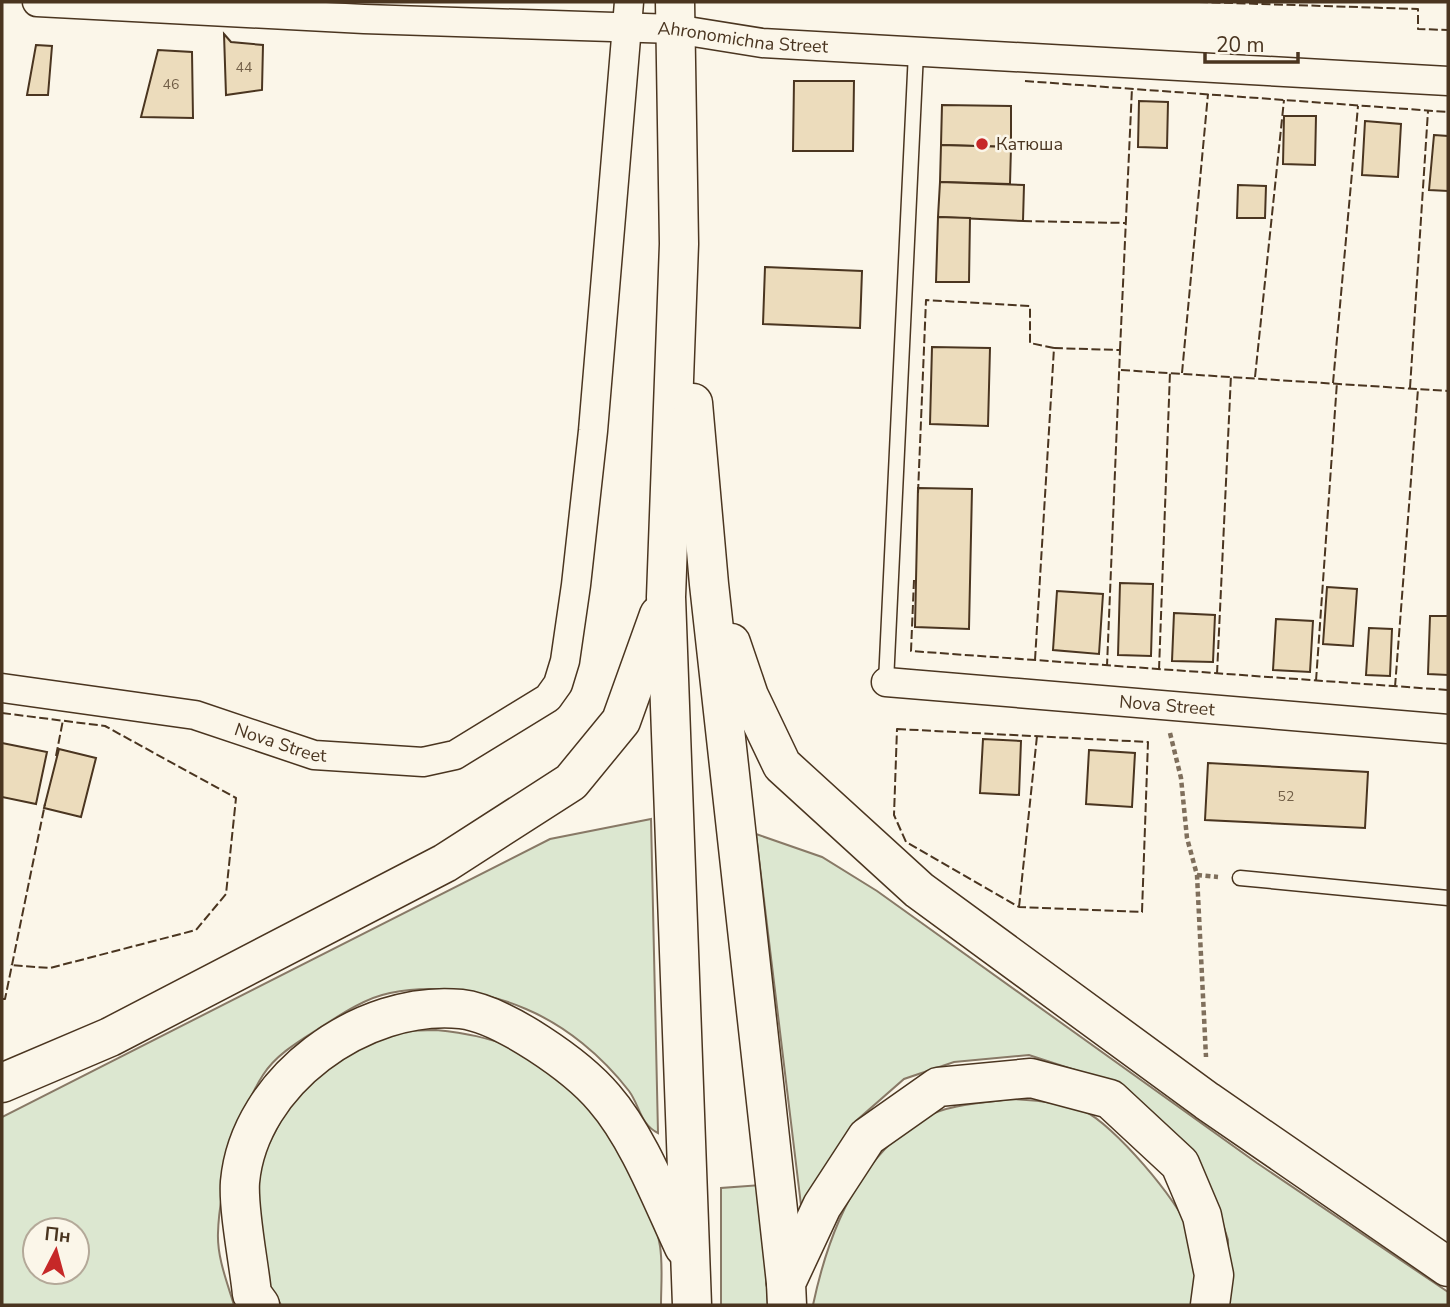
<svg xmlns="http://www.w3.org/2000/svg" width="1450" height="1307" font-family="'Nunito Sans',sans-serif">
  <rect width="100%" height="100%" fill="#fbf6e9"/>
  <g fill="#dce7d0" stroke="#887966" stroke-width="2" fill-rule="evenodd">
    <path d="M651,819L658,1133C640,1124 640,1106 629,1091C602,1056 566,1026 526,1009C485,991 434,984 390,993C364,998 337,1017 315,1031C296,1043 275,1056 263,1075C240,1110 219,1191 218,1233C217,1257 227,1282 234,1305H2V1117L550,839ZM35,1230H77V1272H35Z"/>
    <path d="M756,834L822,857L877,891L1257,1163L1448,1292V1305H1229L1228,1240L1215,1200L1087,1074L1029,1055L954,1062L904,1079L856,1121L801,1205Z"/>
    <path d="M436,1030C464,1033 489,1037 515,1049C581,1078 649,1174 660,1246C663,1265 661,1286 661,1305H281L270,1286L254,1208L262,1157L295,1093L365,1042L402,1031Z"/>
    <path d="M1011,1099C1035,1100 1061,1102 1084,1111C1112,1123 1180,1202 1189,1231C1197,1254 1196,1281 1193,1305H813C828,1234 859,1154 926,1117C949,1104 985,1103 1011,1099Z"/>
    <path d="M761,1185L768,1305H721V1188Z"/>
  </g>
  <g fill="#ecdcbc" stroke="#4a3520" stroke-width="2">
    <path d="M224,34L231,42L263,45L262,90L226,95Z"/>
    <path d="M36,45L52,46L48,95H27Z"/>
    <path d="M158,50L192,52L193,118L141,117Z"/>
    <path d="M794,81H854L853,151H793Z"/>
    <path d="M1139,101L1168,102L1167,148L1138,147Z"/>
    <path d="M942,105L1011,106V147L941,145Z"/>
    <path d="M1284,116H1316L1315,165L1283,164Z"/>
    <path d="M1365,121L1401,124L1398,177L1362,175Z"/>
    <path d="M1434,135L1448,136V191L1429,190Z"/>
    <path d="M941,145L1011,147L1010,184L940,182Z"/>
    <path d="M940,182L1024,185L1023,221L938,217Z"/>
    <path d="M1238,185L1266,186L1265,218H1237Z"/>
    <path d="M938,217L970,218L969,282H936Z"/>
    <path d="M765,267L862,271L860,328L763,324Z"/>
    <path d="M932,347L990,348L988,426L930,424Z"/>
    <path d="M918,488L972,489L969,629L915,627Z"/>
    <path d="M1120,583L1153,584L1151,656L1118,655Z"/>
    <path d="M1327,587L1357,589L1353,646L1323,644Z"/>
    <path d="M1057,591L1103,594L1099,654L1053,650Z"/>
    <path d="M1174,613L1215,615L1213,662L1172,661Z"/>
    <path d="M1430,616H1448V675L1428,674Z"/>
    <path d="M1276,619L1313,621L1310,672L1273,670Z"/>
    <path d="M1369,628L1392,629L1390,676L1366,675Z"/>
    <path d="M983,739L1021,741L1019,795L980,793Z"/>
    <path d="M2,743L47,752L36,804L2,797Z"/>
    <path d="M59,749L96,758L81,817L44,808Z"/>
    <path d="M1089,750L1135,753L1132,807L1086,804Z"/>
    <path d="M1208,763L1368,772L1365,828L1205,820Z"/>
  </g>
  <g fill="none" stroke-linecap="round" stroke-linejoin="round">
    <g stroke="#4a3520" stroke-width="17">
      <g id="service">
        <path d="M886,682L916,52"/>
        <path d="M1240,878L1448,898"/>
      </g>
    </g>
    <g stroke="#4a3520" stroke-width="31">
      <g id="minor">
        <path id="s1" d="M37,2L364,19L675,29L762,43L1448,81"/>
        <path id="s2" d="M886,682L1448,729"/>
        <path id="s3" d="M2,688L195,715L314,755L423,762L455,755L548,698L558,684L565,661L576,585L593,431L629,2"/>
      </g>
    </g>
    <g stroke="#4a3520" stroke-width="41">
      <g id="primary">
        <path d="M675,2L679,244L666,597L692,1305"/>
        <path d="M693,403L709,584L786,1283"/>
        <path d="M731,643L749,696L782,765L919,890L1207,1101L1448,1267"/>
        <path d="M2,1083L110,1037L445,863L571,782L621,721L659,615"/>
        <path d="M260,1305L252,1294C249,1264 238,1210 240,1182C249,1081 363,999 461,1009C503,1014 577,1066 604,1098C638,1137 662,1200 684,1247"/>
      </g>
    </g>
    <g stroke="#4a3520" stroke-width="41">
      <path id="trunk" d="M787,1305L786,1283L822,1206L867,1137L938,1087L1031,1078L1110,1099L1180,1164L1202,1216L1214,1275L1210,1305"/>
    </g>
    <g stroke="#7f6f5c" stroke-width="4.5" stroke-dasharray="5 3.5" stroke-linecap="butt">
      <path d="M1170,733L1181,778L1187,838L1197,875L1206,1057"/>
      <path d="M1197,875L1218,877"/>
    </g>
    <use href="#service" stroke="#fbf6e9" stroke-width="14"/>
    <use href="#minor" stroke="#fbf6e9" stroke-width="28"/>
    <use href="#primary" stroke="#fbf6e9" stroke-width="38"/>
    <use href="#trunk" stroke="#fbf6e9" stroke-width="38"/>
    <g stroke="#4a3520" stroke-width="2" stroke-dasharray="9 3.5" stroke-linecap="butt">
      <path d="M1199,2L1418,9V29L1448,30"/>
      <path d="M1025,81L1448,112"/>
      <path d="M1023,221L1126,223"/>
      <path d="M1120,350L1132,88"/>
      <path d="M1121,370L1448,391"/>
      <path d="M1182,373L1208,94"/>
      <path d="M1255,377L1284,100"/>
      <path d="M1333,383L1358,106"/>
      <path d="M1410,388L1428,111"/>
      <path d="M918,493L926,300L1030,306V343L1054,348"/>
      <path d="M914,580L911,651L1448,690"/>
      <path d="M1035,660L1054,348L1120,350L1107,666"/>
      <path d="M1159,670L1170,372"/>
      <path d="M1217,674L1231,375"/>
      <path d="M1316,681L1337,382"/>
      <path d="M1395,687L1418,389"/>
      <path d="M2,713L105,726L236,798L226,894L196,930L50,968L10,965"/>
      <path d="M897,729L1148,742L1142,912L1019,907L906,842L894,815Z"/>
      <path d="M56,756L63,720"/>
      <path d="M1019,907L1037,736"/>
      <path d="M2,999H5L45,804"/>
    </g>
  </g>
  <circle fill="#c62828" stroke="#fbf6e9" stroke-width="2.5" cx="982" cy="144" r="7"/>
  <g text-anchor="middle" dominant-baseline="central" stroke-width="5" stroke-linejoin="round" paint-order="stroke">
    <g font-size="14" fill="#725f47">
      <text x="244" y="67">44</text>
      <text x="171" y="84">46</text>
      <text x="1286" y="796">52</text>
    </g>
    <g font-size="18" fill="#4a3520" stroke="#fbf6e9">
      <text stroke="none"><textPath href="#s1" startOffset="707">Ahronomichna Street</textPath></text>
      <text stroke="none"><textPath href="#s2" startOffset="282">Nova Street</textPath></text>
      <text stroke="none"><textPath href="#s3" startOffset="285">Nova Street</textPath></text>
    </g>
    <g font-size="18" fill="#4a3520" stroke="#fbf6e9" text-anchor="start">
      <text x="996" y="144">Катюша</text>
    </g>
  </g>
  <rect width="1450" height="1307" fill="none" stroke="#4a3520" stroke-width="7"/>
  <g transform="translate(56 1251) rotate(6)"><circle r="33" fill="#fbf6e9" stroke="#b4a999" stroke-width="2"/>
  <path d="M0-5L12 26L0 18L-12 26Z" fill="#c62828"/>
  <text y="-10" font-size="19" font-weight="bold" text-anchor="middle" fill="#4a3520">Пн</text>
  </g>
  <path d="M1205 52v10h93v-10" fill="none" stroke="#4a3520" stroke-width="3.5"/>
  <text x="1216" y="52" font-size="21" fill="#4a3520" stroke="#fbf6e9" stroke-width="5" paint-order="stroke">20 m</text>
</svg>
